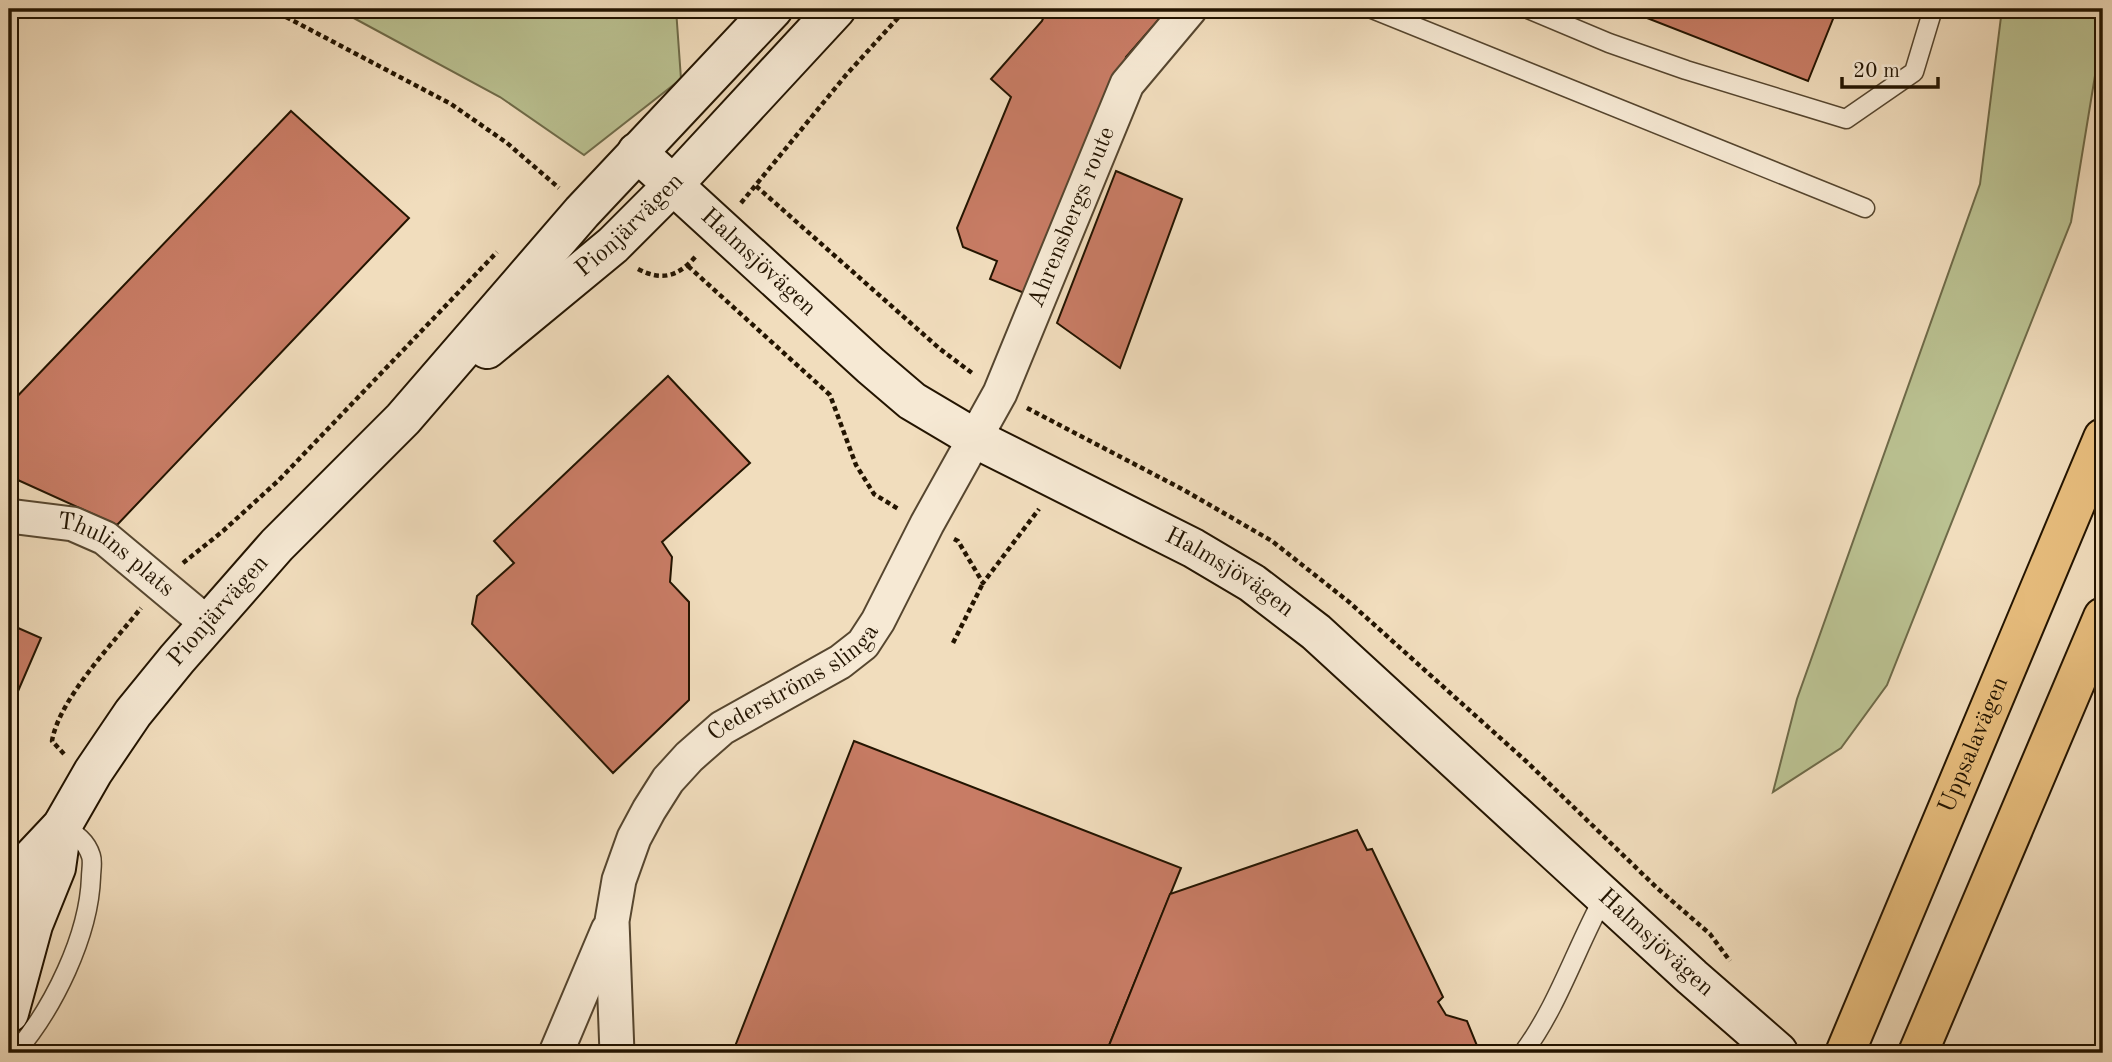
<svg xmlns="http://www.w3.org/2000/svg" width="2112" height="1062" font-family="'Old Standard TT',serif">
  <rect width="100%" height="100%" fill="#f1ddbd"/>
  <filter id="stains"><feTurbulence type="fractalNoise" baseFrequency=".00286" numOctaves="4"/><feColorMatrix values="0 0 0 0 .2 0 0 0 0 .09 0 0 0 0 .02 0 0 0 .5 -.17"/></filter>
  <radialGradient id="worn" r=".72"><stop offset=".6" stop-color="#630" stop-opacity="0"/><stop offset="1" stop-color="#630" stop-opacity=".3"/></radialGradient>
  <g fill="#bac191" stroke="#6e6a48" stroke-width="2">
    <path d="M337,9H676L681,79L584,155L500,97Z"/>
    <path d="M2002,9H2103V27L2071,222L1887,685L1841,748L1773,792L1797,699L1980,184Z"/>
  </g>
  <g fill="#c87c65" stroke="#231400" stroke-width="2">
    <path d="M1047,9H1168L1126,57L1119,86L1029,295L990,279L997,261L963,247L957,228L1011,97L991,79L1042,21Z"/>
    <path d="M1624,9H1837L1808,81Z"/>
    <path d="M291,111L409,218L117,525L9,476V405Z"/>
    <path d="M1116,171L1182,199L1120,368L1057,323Z"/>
    <path d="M668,376L750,463L662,542L672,557L670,582L689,602V700L613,773L472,624L477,596L514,563L494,541Z"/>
    <path d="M9,624L41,638L9,712Z"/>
    <path d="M854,741L1181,868L1106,1053H744L734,1049Z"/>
    <path d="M1357,830L1367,850L1372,849L1443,997L1438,1002L1446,1015L1467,1021L1480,1053H1106L1170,894Z"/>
  </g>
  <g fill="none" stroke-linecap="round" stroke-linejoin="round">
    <g stroke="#56462f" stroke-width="21">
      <g id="lane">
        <path d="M1372,9L1865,208"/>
        <path d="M1528,9L1609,43L1686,70L1846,119L1914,72L1933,9"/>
        <path d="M15,1053C53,1009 89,936 91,877C91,871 93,862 91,856C86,840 75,834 62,826"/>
        <path d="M1523,1053C1558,1006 1576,948 1604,897"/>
      </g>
    </g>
    <g stroke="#56462f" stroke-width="37">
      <g id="street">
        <path id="s1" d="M9,516L73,524L105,538L208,624"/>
        <path d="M556,1053L608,930"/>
        <path id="s2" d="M617,1053L612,921L619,880L634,838L649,810L668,780L689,757L722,728L840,662L863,644L878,621L927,524L1000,393L1127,84L1190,9"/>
      </g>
    </g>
    <g stroke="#231400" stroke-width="42">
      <g id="secondary">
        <path id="s3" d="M637,152L871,366L912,401L976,439L1193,548L1252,583L1316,632L1692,977L1778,1052"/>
        <path id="s4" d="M487,349L613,245L674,184L836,9"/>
        <path id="s5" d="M9,904L30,860L62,826L93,772L133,713L177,659L277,545L403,419L582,212L773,9"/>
        <path d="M9,1013L33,925L56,868L62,826"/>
      </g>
    </g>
    <g stroke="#231400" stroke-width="42">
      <g id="highway">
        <path id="s6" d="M1845,1053L2103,438"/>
        <path d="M1918,1053L2103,617"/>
      </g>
    </g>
    <g stroke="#231400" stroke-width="4.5" stroke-dasharray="5 3.5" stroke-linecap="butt">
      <path d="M271,9L451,104L507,143L559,188"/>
      <path d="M756,186L940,349L972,373"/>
      <path d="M741,203L846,75L906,9"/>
      <path d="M688,266L830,395L856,465L874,494L900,510"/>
      <path d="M638,269C663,282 679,276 697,255"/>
      <path d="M1027,408L1182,489L1272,541L1349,602L1527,762L1656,887L1710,934L1730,961"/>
      <path d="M954,539L958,541L983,583L1039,509"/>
      <path d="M183,563L223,531L279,480L497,252"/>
      <path d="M953,643L983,583"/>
      <path d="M64,754L52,741C59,699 114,642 141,608"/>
    </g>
    <use href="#lane" stroke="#f6e9d4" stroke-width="18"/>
    <use href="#street" stroke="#f6e9d4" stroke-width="33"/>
    <use href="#secondary" stroke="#f6e9d4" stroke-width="38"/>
    <use href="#highway" stroke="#e8be7e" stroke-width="38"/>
  </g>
  <g text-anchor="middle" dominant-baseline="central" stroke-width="7" stroke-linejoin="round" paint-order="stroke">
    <g font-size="24" fill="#231400" stroke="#f6e9d4">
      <text stroke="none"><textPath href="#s2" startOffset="1001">Ahrensbergs route</textPath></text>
      <text stroke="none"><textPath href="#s4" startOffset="189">Pionjärvägen</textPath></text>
      <text stroke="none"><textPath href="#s3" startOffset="164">Halmsjövägen</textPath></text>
      <text stroke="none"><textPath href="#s1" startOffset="117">Thulins plats</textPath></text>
      <text stroke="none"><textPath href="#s3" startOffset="732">Halmsjövägen</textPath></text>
      <text stroke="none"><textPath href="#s5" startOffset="362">Pionjärvägen</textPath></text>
      <text stroke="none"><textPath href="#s2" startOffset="446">Cederströms slinga</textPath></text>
      <text stroke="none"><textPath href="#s6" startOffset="334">Uppsalavägen</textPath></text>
      <text stroke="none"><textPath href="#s3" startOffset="1298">Halmsjövägen</textPath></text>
    </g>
  </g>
  <rect width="2112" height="1062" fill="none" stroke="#f1ddbd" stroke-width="35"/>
  <rect x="10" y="10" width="2091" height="1041" fill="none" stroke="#231400" stroke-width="3.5"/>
  <rect x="18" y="18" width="2077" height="1027" fill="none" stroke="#231400" stroke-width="2"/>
  <path d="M1842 77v10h96v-10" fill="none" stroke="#231400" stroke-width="3.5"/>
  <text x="1853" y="77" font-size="21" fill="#231400" stroke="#f6e9d4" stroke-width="5" paint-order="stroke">20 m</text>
  <rect width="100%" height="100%" filter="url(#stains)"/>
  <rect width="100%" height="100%" fill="url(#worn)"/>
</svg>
